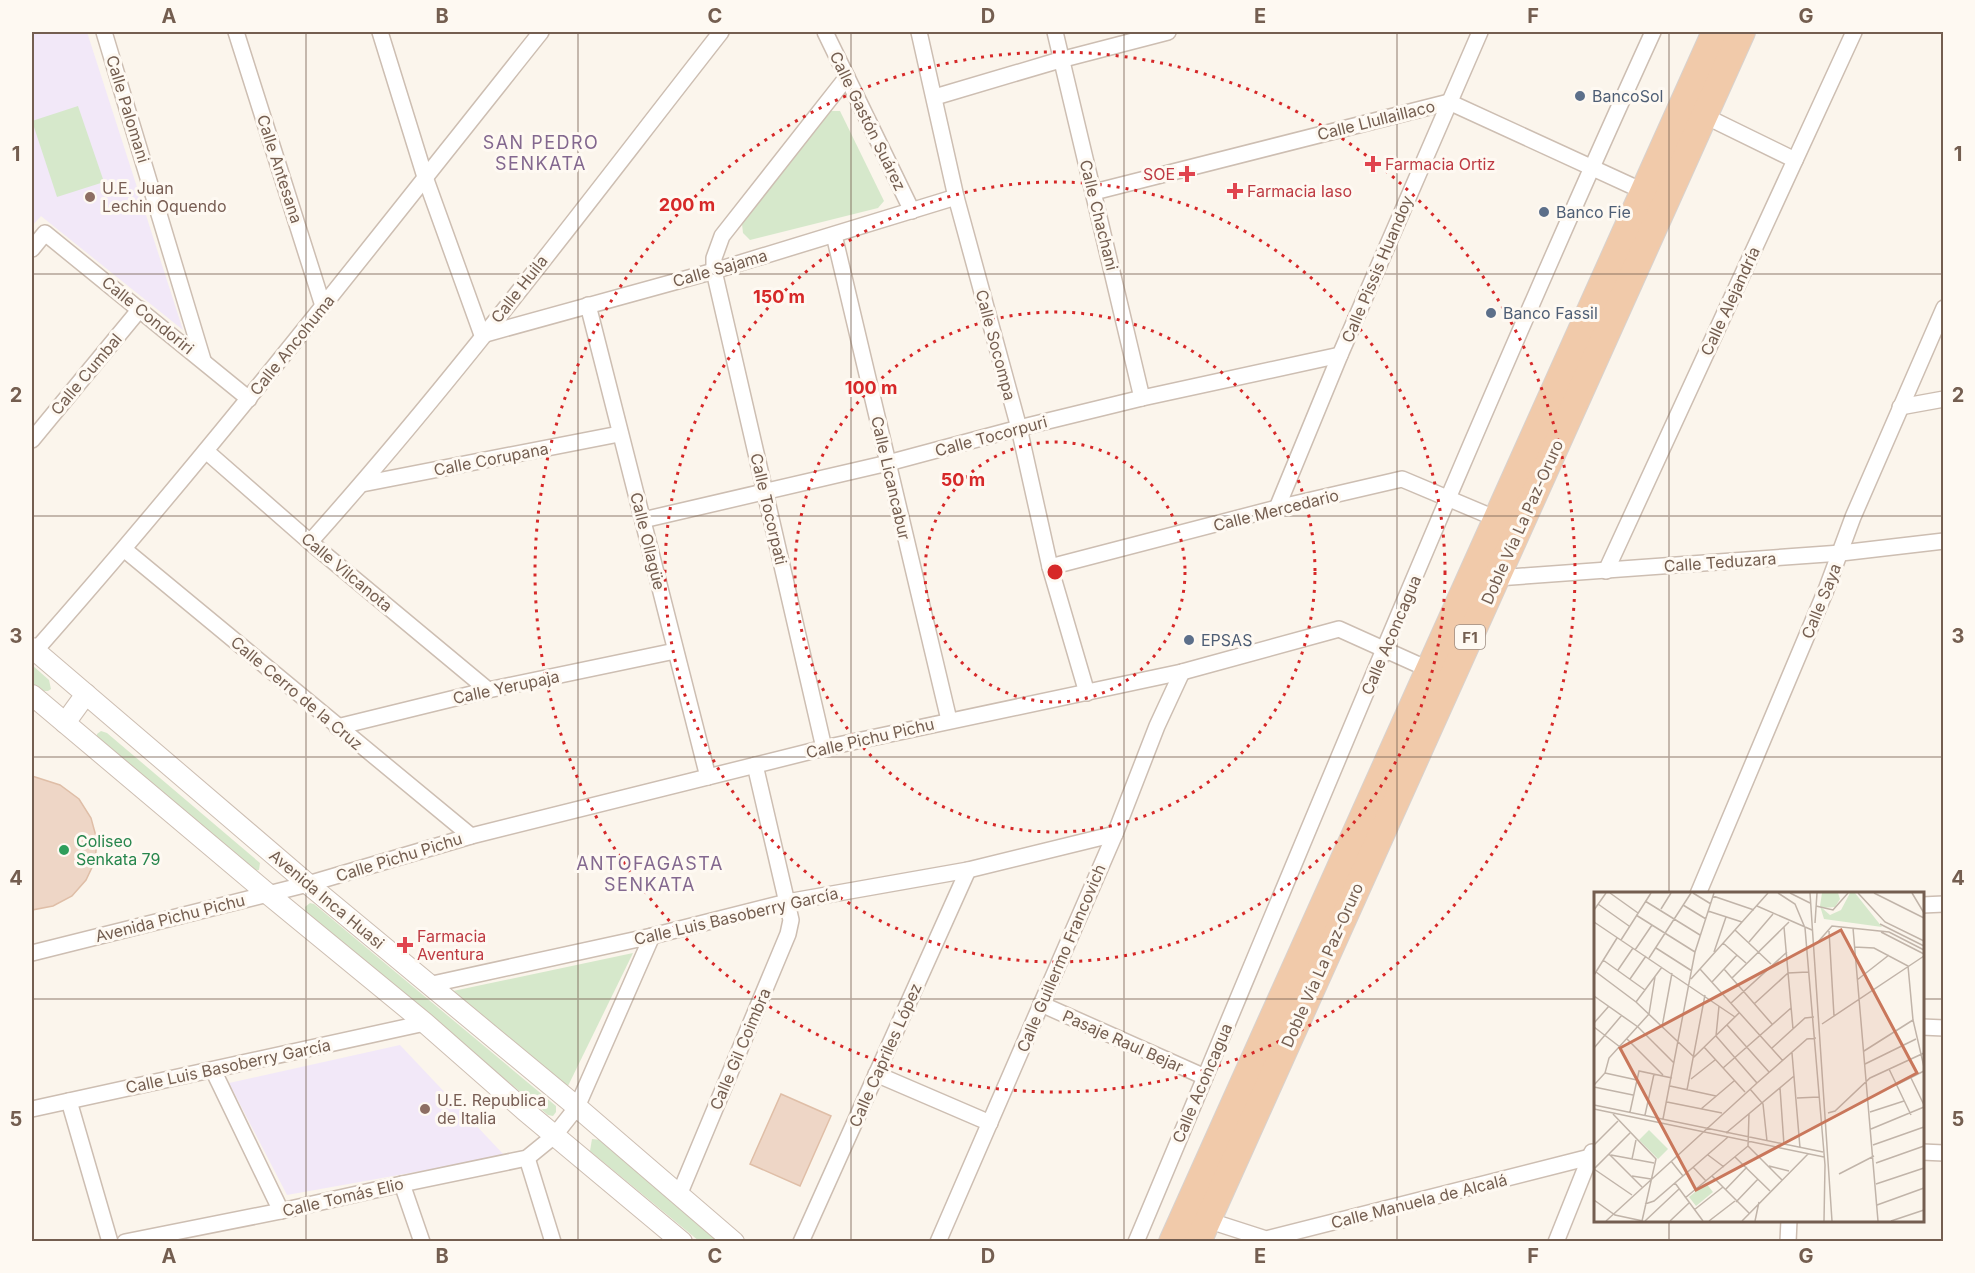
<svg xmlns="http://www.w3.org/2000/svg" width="1975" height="1273" font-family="Inter,sans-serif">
  <rect width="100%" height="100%" fill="#fbf5ec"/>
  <g fill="#f2e8f8">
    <path d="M32,32H87L183,330L41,216L32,226Z"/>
    <path d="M400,1045L505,1156L287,1195L229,1083Z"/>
  </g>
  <g fill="#d6e8cb">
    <path d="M78,106L104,182L57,197L32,121Z"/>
    <path d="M831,111H840L884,201L878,208L750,240L743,233L742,224Z"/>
    <path d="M32,665L49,680L51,689L48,691H41L32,683Z"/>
    <path d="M101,731L107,733L260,863L259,870L252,871L97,738V734Z"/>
    <path d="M310,903L314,904L556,1106V1112L553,1116L548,1115L306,913L305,907Z"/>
    <path d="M633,953L567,1088L453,991Z"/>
    <path d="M592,1139L601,1140L721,1241H699L590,1151Z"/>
  </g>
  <g fill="#eed6c6" stroke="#dfbea7" stroke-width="1.5">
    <path d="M32,776L60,785L79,799L91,818L97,840L95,861L86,880L72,896L53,906L32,910Z"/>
    <path d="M781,1094L831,1116L800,1186L750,1164Z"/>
  </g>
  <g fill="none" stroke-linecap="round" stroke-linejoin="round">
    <g stroke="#cdbeb2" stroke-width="18">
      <g id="minor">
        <path d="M104,32L203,360"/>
        <path d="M236,32L323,306"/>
        <path d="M380,32L425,177L482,335L714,271L956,197"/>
        <path d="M825,32L912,211"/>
        <path d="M919,32L956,197L1019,428L1050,567L1087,693"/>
        <path d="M1055,32L1142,398"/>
        <path d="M935,97L1060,60L1168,32"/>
        <path d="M1705,116L1795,160"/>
        <path d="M1094,192L1449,102L1645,192"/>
        <path d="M834,235L949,720"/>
        <path d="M32,249L45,233L249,399"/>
        <path d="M588,305L708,777"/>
        <path d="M1900,407L1944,399"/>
        <path d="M32,440L140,309"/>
        <path d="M206,451L310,542L488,690"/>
        <path d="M362,484L619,434"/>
        <path d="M1277,508L1340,355L1480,32"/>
        <path d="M643,520L888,463L1019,428L1142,398L1340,355"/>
        <path d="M310,542C456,379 587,203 721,32"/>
        <path d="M125,550L471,836"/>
        <path d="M1050,567L1277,508L1402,479L1497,519"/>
        <path d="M1606,571L1854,32"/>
        <path d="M1497,578L1841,553L1944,541"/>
        <path d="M35,651C212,451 375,240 541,32"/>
        <path d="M337,727L488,690L675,651"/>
        <path d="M824,748L714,271V258L722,236L847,77"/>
        <path d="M1698,894L1826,590L1853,517L1944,308"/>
        <path d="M1922,905L1944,904"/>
        <path d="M32,953L308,884L471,836L824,748L1182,672L1339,629L1430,670"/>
        <path d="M428,985L652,936L787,902L968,870L1115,834"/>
        <path d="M1041,1004L1205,1077"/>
        <path d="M1922,1027L1944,1028"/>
        <path d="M213,1070L281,1211"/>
        <path d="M876,1074L990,1123"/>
        <path d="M69,1101L110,1242"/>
        <path d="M32,1109L425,1023"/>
        <path d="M1922,1152L1944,1153"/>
        <path d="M527,1158L553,1242"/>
        <path d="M402,1184L422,1242"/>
        <path d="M679,1195L788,934L791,920L755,765"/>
        <path d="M1207,1220L1266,1239L1590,1157L1596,1154"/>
        <path d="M125,1242L281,1211L402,1184L527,1158L554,1136L577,1107L652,936"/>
        <path d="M801,1242L968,870"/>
        <path d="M938,1242L1115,834L1157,726L1182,672"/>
        <path d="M1136,1242C1306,838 1471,431 1653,32"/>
        <path d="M1556,1242L1592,1152"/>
        <path d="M1788,1242L1789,1220"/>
      </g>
    </g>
    <g stroke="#cdbeb2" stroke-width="22">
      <g id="tertiary">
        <path d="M32,648L308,884L577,1107L734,1242"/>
        <path d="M32,695L268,894L425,1023L524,1110L682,1242"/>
        <path d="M65,723L86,694"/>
      </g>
    </g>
    <g stroke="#d8d2ce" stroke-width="28">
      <g id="trunk">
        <path d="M1172,1242L1715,32"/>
        <path d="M1198,1242L1742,32"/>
      </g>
    </g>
    <use href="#minor" stroke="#fff" stroke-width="15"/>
    <use href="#tertiary" stroke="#fff" stroke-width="20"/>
    <use href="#trunk" stroke="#f1caaa" stroke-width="26"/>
  </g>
  <path fill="none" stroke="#745e50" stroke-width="1.5" stroke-opacity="0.55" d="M306,32V1242M578,32V1242M851,32V1242M1124,32V1242M1397,32V1242M1669,32V894M32,274H1944M32,516H1944M32,757H1944M32,999H1596M1922,999H1944M1669,1220V1242"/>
  <g fill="none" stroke="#d62828" stroke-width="3" stroke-dasharray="3 6">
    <circle cx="1055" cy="572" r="130"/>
    <circle cx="1055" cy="572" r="260"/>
    <circle cx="1055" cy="572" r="390"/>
    <circle cx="1055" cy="572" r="520"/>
  </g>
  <g fill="#5c6f8a" stroke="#fef9f2" stroke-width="2">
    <circle cx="1580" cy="96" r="6"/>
    <circle cx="1544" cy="212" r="6"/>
    <circle cx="1491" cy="313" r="6"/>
    <circle cx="1189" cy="640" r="6"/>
  </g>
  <g fill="#e0444e" stroke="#fef9f2" stroke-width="2">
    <path d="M1370 155h6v6h6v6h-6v6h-6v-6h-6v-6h6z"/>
    <path d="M1184 165h6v6h6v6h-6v6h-6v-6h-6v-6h6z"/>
    <path d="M1232 182h6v6h6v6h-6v6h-6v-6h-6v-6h6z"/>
    <path d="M402 936h6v6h6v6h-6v6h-6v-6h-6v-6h6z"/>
  </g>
  <g fill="#8d6e63" stroke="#fef9f2" stroke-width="2">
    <circle cx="90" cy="197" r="6"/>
    <circle cx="425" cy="1109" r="6"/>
  </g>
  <circle fill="#2e9e5b" stroke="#fef9f2" stroke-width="2" cx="64" cy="850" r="6"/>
  <g text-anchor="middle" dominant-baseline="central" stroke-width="6" stroke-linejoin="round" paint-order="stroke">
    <rect fill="#fef9f2" stroke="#9d8c81" stroke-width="1.5" x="1455" y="625" width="30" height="24" rx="4.5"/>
    <g font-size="15" font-weight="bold" fill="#745e50">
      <text x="1470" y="637">F1</text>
    </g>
    <g font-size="16" fill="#4e5e75" stroke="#fef9f2" text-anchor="start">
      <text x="1592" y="96">BancoSol</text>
      <text x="1556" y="212">Banco Fie</text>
      <text x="1503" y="313">Banco Fassil</text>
      <text x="1201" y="640">EPSAS</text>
    </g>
    <g font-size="16" fill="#745e50" stroke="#fef9f2">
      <text transform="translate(128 109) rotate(73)">Calle Palomani</text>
      <text transform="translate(1376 120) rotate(-14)">Calle Llullaillaco</text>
      <text transform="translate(868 121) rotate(64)">Calle Gastón Suárez</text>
      <text transform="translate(280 169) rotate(72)">Calle Antesana</text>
      <text transform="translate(1099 215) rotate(76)">Calle Chachani</text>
      <text transform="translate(720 268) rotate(-16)">Calle Sajama</text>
      <text transform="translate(1377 269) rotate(-67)">Calle Pissis Huandoy</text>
      <text transform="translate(519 289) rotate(-52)">Calle Huila</text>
      <text transform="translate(1730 301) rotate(-65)">Calle Alejandría</text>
      <text transform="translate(148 315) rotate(39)">Calle Condoriri</text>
      <text transform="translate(292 345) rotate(-51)">Calle Ancohuma</text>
      <text transform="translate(996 345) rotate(75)">Calle Socompa</text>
      <text transform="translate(86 374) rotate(-50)">Calle Cumbal</text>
      <text transform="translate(991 436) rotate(-15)">Calle Tocorpuri</text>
      <text transform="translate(491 459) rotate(-11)">Calle Corupana</text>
      <text transform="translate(891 478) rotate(77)">Calle Licancabur</text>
      <text transform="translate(769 509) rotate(77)">Calle Tocorpati</text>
      <text transform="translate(1276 510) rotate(-14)">Calle Mercedario</text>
      <text transform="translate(1522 522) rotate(-66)">Doble Vía La Paz-Oruro</text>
      <text transform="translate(648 541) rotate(76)">Calle Ollagüe</text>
      <text transform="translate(1720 562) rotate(-4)">Calle Teduzara</text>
      <text transform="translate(347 572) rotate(40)">Calle Vilcanota</text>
      <text transform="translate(1821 601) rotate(-68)">Calle Saya</text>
      <text transform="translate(1391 635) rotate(-67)">Calle Aconcagua</text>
      <text transform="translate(506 687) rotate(-12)">Calle Yerupaja</text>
      <text transform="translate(297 693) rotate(40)">Calle Cerro de la Cruz</text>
      <text transform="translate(870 738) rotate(-13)">Calle Pichu Pichu</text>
      <text transform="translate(399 857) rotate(-17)">Calle Pichu Pichu</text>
      <text transform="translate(327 899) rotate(40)">Avenida Inca Huasi</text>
      <text transform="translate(736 916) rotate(-13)">Calle Luis Basoberry García</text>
      <text transform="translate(170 918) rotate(-14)">Avenida Pichu Pichu</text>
      <text transform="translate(1061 958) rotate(-67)">Calle Guillermo Francovich</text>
      <text transform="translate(1322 965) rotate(-66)">Doble Vía La Paz-Oruro</text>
      <text transform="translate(1123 1041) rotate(24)">Pasaje Raul Bejar</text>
      <text transform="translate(740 1049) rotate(-67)">Calle Gil Coimbra</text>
      <text transform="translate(885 1055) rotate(-66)">Calle Capriles López</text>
      <text transform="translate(228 1066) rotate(-12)">Calle Luis Basoberry García</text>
      <text transform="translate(1202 1083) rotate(-67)">Calle Aconcagua</text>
      <text transform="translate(343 1197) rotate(-13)">Calle Tomás Elio</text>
      <text transform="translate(1419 1201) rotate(-14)">Calle Manuela de Alcalá</text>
    </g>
    <g font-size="16" fill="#be3a42" stroke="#fef9f2" text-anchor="start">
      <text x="1385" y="164">Farmacia Ortiz</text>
      <text x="1175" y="174" text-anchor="end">SOE</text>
      <text x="1247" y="191">Farmacia Iaso</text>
      <text x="417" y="936">Farmacia<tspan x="417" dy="18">Aventura</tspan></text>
    </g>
    <g font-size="16" fill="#785e54" stroke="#fef9f2" text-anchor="start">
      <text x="102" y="188">U.E. Juan<tspan x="102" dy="18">Lechin Oquendo</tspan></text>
      <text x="437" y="1100">U.E. Republica<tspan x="437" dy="18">de Italia</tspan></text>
    </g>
    <g font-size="16" fill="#27864d" stroke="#fef9f2" text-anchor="start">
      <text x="76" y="841">Coliseo<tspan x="76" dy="18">Senkata 79</tspan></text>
    </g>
    <g font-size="18" letter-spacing="1.5" fill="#83688f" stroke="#fef9f2">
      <text x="541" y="142">SAN PEDRO<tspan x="541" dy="21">SENKATA</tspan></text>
      <text x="650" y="863">ANTOFAGASTA<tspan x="650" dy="21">SENKATA</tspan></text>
    </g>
  </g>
  <g transform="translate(1594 892)">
    <rect width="330" height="330" fill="#fbf5ec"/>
    <path d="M228,1H244L246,7L241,15L228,16L236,23L247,18L256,1H261L288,35L230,27L226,14ZM55,238L74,257L64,267L45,248ZM112,291L119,300L102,314L95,305Z" fill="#d6e8cb"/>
    <path fill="none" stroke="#c1b4a9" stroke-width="1.5" d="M16,1L44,21M99,1L117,12M184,1L201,12L211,36L231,273L230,329M196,1L216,11M216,1L238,329M264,1L291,30L330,49M280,1L330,26M318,1L330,21M119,4L160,18M51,9L106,43M4,12L35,34M89,13L112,27M163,14L218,38M222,14L239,18L254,1M67,17L77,1M0,18L12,1M114,19L148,30M42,23L101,60M0,30L141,125M221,31L223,1M286,32L330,54M190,35L199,137M259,36L284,329M141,38L177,72M235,39L240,124M287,40L330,62M27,48L57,1M155,50L179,22M129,51L152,71M223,51L238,34L295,40L330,58M260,55L280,56L314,74L319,128L330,175M62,56L98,79M41,58L58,33M120,60L132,25M55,66L97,1M9,68L51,98M106,77L189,169M130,77L178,132M24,78L39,56M2,80L42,110L100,165L145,121M0,83L23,46M138,86L195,30M36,87L52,64M97,87L174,1M263,88L295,63M118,90L143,63M0,104L44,135L80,171M42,110L68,75M137,111L193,60M160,112L194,81L214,80M125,114L122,144L163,191M0,131L15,114M228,132L330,64M133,133L175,180M0,135L26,155M68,135L78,81M33,147L69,183M110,155L151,200M0,156L28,123M178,156L211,126L220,125M270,159L319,128M198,161L206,256M271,172L322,147M129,176L197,116M295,177L317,223M11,181L43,188M317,186L330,213M97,187L121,168M0,193L11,181L15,166L55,122L61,85M302,193L330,179M76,194L122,204M0,195L39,203M186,196L190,253M156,197L169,212L173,249M93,198L111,103M203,206L225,205M73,210L128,221M0,213L229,260M0,217L230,265M107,217L140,189M36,220L45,179L78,186M276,220L310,209M234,221L241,219L276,186L330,161M19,222L62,267L48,329M51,223L60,182M69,227L101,60L120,1M277,237L330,215M36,241L0,277L38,303M132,241L200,184M0,253L24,229M279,253L330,235M154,254L188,288M15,262L48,295M17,263L60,271M114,263L130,275M141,265L176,299M38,267L42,248M77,269L89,284M282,271L330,254M175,274L195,279M99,275L112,289M245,282L280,264M38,284L57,287M118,284L155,321M81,291L109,329M282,292L330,276M132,297L153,275M91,306L154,254L155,222M0,308L21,323L49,329M142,310L164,287M51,312L60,309L134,245M283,313L330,296M100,318L129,295M12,329L163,191L213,147L222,146M51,329L85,297M76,329L95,311M115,329L141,309M148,329L214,262M161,329L165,310M297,329L330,318"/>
    <path fill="#c9775b" fill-opacity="0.15" stroke="#c9775b" stroke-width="3" d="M247,38L323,181L102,298L26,156Z"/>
    <rect width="330" height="330" fill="none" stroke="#745e50" stroke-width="3"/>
  </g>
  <circle cx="1055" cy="572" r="9" fill="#d62828" stroke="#fef9f2" stroke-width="3"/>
  <g font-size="18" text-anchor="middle" font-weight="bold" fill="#d62828" stroke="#fef9f2" stroke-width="6" stroke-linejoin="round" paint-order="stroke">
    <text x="687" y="211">200 m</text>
    <text x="779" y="303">150 m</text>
    <text x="871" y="394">100 m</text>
    <text x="963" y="486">50 m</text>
  </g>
  <rect width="1975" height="1273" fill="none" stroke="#fef9f2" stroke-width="66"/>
  <rect x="33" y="33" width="1909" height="1207" fill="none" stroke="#745e50" stroke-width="2"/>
  <g font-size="20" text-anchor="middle" font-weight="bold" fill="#745e50">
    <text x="169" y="23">A</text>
    <text x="442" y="23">B</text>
    <text x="715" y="23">C</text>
    <text x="988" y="23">D</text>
    <text x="1260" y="23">E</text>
    <text x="1533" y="23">F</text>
    <text x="1806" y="23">G</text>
    <text x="16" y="161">1</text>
    <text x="1958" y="161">1</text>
    <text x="16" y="402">2</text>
    <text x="1958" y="402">2</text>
    <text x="16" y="643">3</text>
    <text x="1958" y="643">3</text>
    <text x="16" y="885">4</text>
    <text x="1958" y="885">4</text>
    <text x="16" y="1126">5</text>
    <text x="1958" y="1126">5</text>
    <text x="169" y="1263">A</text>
    <text x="442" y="1263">B</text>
    <text x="715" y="1263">C</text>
    <text x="988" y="1263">D</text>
    <text x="1260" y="1263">E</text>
    <text x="1533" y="1263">F</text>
    <text x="1806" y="1263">G</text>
  </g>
</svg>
